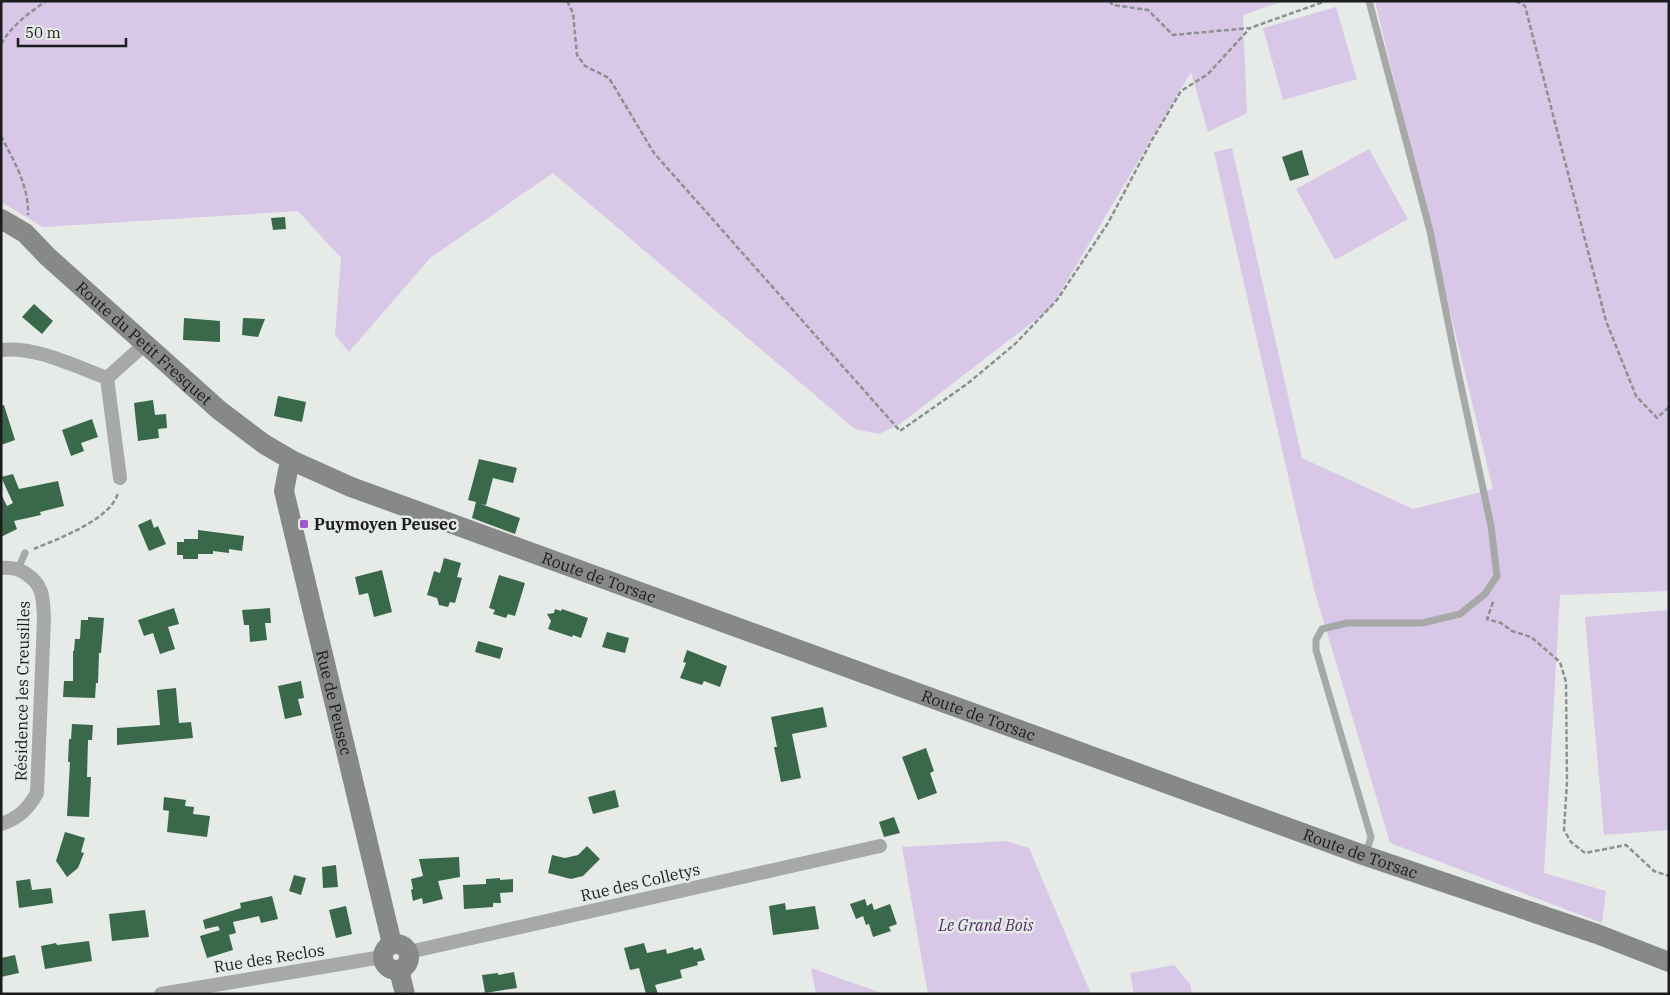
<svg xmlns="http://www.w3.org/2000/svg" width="1670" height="995" font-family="'IBM Plex Serif',serif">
  <rect width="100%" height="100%" fill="#e6ebe7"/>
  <g fill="#d8c7e7">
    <path d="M1,1H1284L1243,15L1247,113L1208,132L1191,72L1051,308L900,424L879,434L855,429L553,173L430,258L349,352L335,335L341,258L298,211L43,227L1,202Z"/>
    <path d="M1375,1H1669V591L1560,595L1544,873L1606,891L1602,923L1390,843L1314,589L1214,152L1232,148L1302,458L1413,509L1493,489Z"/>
    <path d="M1336,7L1357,79L1283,100L1263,28Z"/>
    <path d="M1369,149L1408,219L1335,260L1296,189Z"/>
    <path d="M1669,610V830L1604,835L1585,617Z"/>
    <path d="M1006,841L1029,848L1091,994H928L902,847Z"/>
    <path d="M1174,965L1190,984L1192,994H1134L1130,973Z"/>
    <path d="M811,968L884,994H816Z"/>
  </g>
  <g fill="#3a684a">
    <path d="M1302,150L1309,175L1290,181L1282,157Z"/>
    <path d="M285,217L286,229L273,230L271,218Z"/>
    <path d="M34,304L53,321L42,334L22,317Z"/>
    <path d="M184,318L220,321V342L183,340Z"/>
    <path d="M243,318L265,319L258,337L242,335Z"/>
    <path d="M278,396L306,402L302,422L274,416Z"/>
    <path d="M153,400L155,415L166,414L167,428L158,429L159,438L138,441L134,403Z"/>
    <path d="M4,405L15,440L1,445V406Z"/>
    <path d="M92,419L98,437L81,443L84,451L71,456L62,430Z"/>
    <path d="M479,459L517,468L513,483L493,478L486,505L481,504L520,518L515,534L472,518L476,502L468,500Z"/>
    <path d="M13,474L19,489L58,481L64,506L40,512L41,515L14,521L17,529L1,537V494L7,506L13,503L1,477Z"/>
    <path d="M151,519L154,528L158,526L166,544L149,551L138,525Z"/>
    <path d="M198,530L244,536L242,551L229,549V553L213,551V554H198V559H183V555H177V542H184V539H198Z"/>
    <path d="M444,558L461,563L457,577L462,578L455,603L450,602L448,607L439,605L437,598L427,595L434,571L440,573Z"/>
    <path d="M382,570L392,612L374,617L368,593L359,595L355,577Z"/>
    <path d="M499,575L525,583L515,616L508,614L506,618L493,614L495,610L489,608Z"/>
    <path d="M174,608L179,624L168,627L175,649L160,654L153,633L144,636L138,620Z"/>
    <path d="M270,608L271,623H265L267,640L250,642L249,625H244L242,610Z"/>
    <path d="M555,609L561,611L562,609L588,618L581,638L573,635L572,637L548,629L551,621L547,614L554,613Z"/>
    <path d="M88,617L104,618L101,653H99L98,683H96L95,698L63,697L64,681H73V651H74L75,639H80L81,620H88Z"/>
    <path d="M607,632L629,638L625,653L602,647Z"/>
    <path d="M478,641L503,648L500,659L475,652Z"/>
    <path d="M687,650L727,666L720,687L704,681L702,685L680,678L686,663L683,662Z"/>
    <path d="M301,681L304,698L298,699L302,715L285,719L278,686Z"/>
    <path d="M176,688L179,723L191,722L193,738L117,745V728L160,725L157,690Z"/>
    <path d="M823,707L827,727L792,734L801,778L781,782L774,747H777L771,717Z"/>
    <path d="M72,724L93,725L92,740H88L87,777H91L89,817L67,816L70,762H68L69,739H71Z"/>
    <path d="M926,748L934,771L930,773L937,793L918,800L902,757Z"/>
    <path d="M615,790L619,807L593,814L588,797Z"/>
    <path d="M164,797L186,800L185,806L194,807L193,814L210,816L207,837L167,832L169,811L163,810Z"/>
    <path d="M894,817L900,833L884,837L879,822Z"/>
    <path d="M65,832L85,838L81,852L84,853L78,868L67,877L56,861Z"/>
    <path d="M587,846L600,859L583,876L571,879L548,873L552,855L565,858L578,855Z"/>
    <path d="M459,857L460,877L438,881L443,899L423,904L422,898L413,901L411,890L413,889L411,879L423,876L419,859Z"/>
    <path d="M336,865L338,887L323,888L322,867Z"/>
    <path d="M294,875L306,878L301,895L289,891Z"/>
    <path d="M500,878V880L513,879V892L500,893L501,903H493V907L464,909L463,885L486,884V879Z"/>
    <path d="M30,879L32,890L51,888L53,903L19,908L16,881Z"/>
    <path d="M272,896L278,919L261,923L259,916L233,922L236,933L229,935L233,950L207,958L200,936L220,930L218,926L205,929L203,920L241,908L240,903Z"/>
    <path d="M865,899L867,906L872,903L874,910L890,904L897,924L889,927L891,931L873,937L869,924L866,925L863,916L856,919L850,904Z"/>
    <path d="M785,903L786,910L815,906L819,929L773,935L769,906Z"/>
    <path d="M346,906L352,934L336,938L329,910Z"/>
    <path d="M145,910L149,937L112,941L109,914Z"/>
    <path d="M89,941L92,961L45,969L41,946L56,943L57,945Z"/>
    <path d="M644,943L647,953L666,949L667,954L693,947L694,950L701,948L705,960L697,962L698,965L680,970L682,978L655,985L658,994H646L639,968L630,970L624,948Z"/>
    <path d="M15,955L19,973L1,977V958Z"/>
    <path d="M514,972L517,988L485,993L482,975L498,973V975Z"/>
  </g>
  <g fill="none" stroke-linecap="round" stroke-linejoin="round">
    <g stroke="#8d918e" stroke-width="2.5" stroke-dasharray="5 2.5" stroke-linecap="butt">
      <path d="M567,1L573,13L577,55L585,66L609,78L654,153L900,431L967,384L1015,344L1057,300L1108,223L1152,140L1181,91L1208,74L1250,28"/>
      <path d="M1109,1L1113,5L1148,10L1173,35L1250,28L1326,1"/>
      <path d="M1516,1L1525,6L1606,321L1636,396L1657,418L1669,407"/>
      <path d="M1,44C12,25 29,13 46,1"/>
      <path d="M1,136C14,161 29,186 28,215"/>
      <path d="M34,549C57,539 113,519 118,492"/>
      <path d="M1493,602L1487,619L1501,623L1512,631L1531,637L1560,662L1566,682L1567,782L1564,830L1571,842L1585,853L1626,845L1654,871L1669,876"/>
    </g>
    <g stroke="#a6a9a7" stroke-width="7">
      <path d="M18,569L25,553"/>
      <path d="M1366,853L1371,837L1316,650V640L1322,629L1347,623H1422L1460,614L1485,594L1497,576L1491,526L1457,367L1430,231L1369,1"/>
    </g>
    <g stroke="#a6a9a7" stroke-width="14">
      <path d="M1,350C36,346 74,366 107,378"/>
      <path d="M120,478L107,378L145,344"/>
      <path d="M1,568C10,567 17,568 25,573C44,585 43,598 44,619L37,793C28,809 19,818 1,824"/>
      <path d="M409,952L880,846"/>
      <path d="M161,994L382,957"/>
    </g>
    <g stroke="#868987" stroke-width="20">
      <path id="s1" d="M1,219L25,233L47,256L219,410L264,444L293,461L351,487L1366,856L1597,934L1669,962"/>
      <path id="s2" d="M293,461L288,470L284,491L392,944"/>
      <circle cx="396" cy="957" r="13"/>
      <path d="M399,970L405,994"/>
    </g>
  </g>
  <rect fill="#9f58cd" stroke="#e6ebe7" stroke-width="2" x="299" y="519" width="10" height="10" rx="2.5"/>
  <g text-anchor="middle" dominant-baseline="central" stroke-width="5" stroke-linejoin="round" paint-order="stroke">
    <g font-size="16" fill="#1b1c1b" stroke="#e6ebe7">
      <text stroke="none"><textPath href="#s1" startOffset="190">Route du Petit Fresquet</textPath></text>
      <text stroke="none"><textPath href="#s1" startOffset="708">Route de Torsac</textPath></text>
      <text transform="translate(22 691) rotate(-89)">Résidence les Creusilles</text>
      <text stroke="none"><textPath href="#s2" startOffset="249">Rue de Peusec</textPath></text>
      <text stroke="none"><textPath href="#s1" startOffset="1112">Route de Torsac</textPath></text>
      <text stroke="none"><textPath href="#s1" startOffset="1518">Route de Torsac</textPath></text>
      <text transform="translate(640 882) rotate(-13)">Rue des Colletys</text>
      <text transform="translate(269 958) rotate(-9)">Rue des Reclos</text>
    </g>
    <g font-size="16" font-weight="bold" fill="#1b1c1b" stroke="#e6ebe7" text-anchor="start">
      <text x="314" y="524">Puymoyen Peusec</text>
    </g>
    <g font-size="16" font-style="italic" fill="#502e67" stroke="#e6ebe7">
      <text x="986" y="925">Le Grand Bois</text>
    </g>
  </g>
  <rect width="1670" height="995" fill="none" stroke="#1b1c1b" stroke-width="5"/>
  <path d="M18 38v8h108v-8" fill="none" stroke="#1b1c1b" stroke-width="2.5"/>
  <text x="25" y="38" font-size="15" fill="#1b1c1b" stroke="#e6ebe7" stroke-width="4" paint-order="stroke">50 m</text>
</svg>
